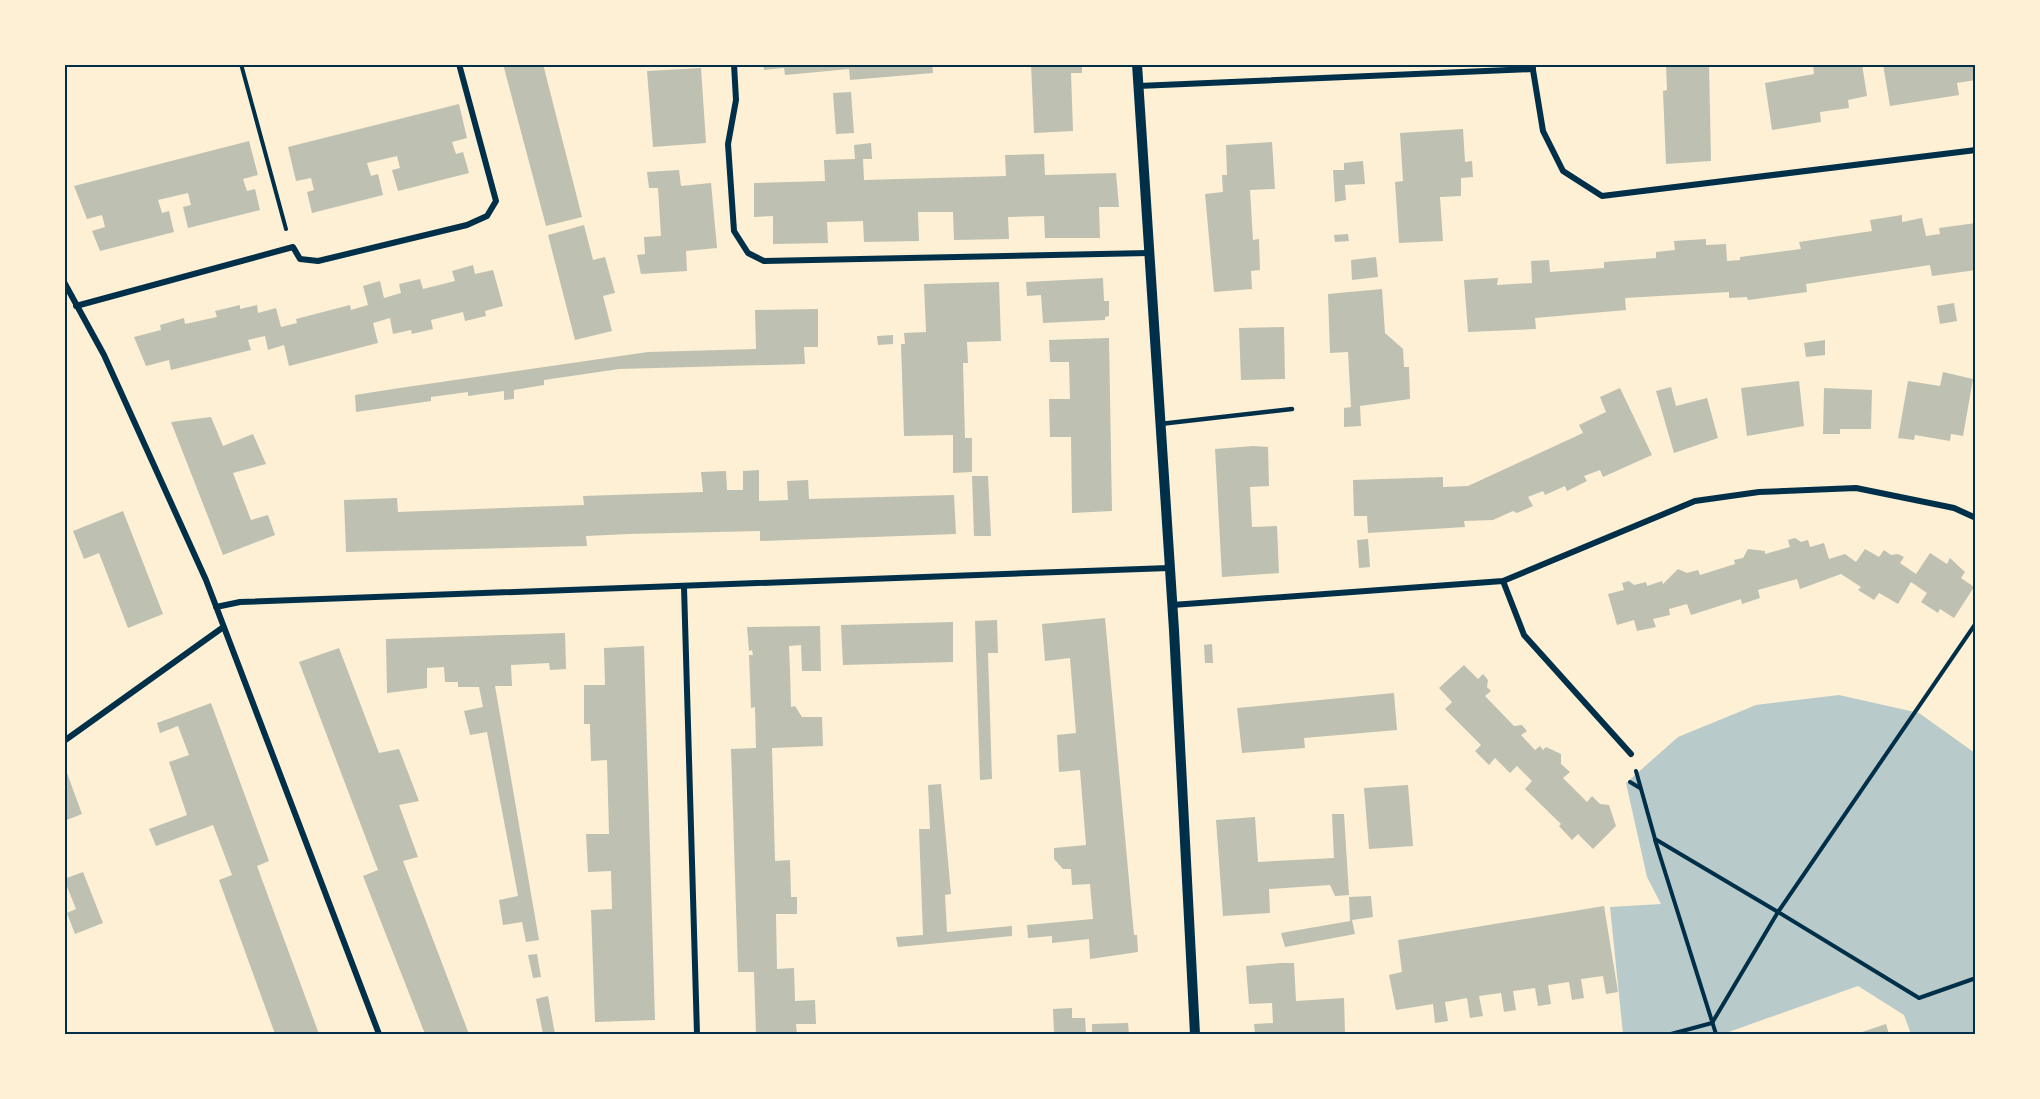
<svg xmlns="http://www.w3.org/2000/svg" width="2040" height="1099" font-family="'Fira Sans',sans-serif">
  <rect width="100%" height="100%" fill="#fdf0d5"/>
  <path fill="#b9caca" d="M1839,695L1919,713L1975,753V1034H1911L1904,1015L1858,986L1723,1034H1623L1610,907L1661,904L1647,877L1626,783L1678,737L1756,705Z"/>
  <g fill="#bec0b2">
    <path d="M503,64H543L582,217L546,226Z"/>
    <path d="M763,64H932L933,73L850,80L849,69L785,75L784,68L764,70Z"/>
    <path d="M1031,64H1082V73H1071L1073,131L1034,133Z"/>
    <path d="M1666,64H1709L1711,161L1666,164L1663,91L1667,90Z"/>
    <path d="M1813,64H1862L1867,96L1848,100L1849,108L1820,112L1821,122L1772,130L1765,83L1814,74Z"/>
    <path d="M1883,64H1976V80L1957,83L1959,95L1890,106Z"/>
    <path d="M701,68L706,143L653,147L647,71Z"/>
    <path d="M851,92L854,133L836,134L833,93Z"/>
    <path d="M459,104L467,138L452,142L456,154L463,152L469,173L398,191L392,170L400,168L397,156L367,163L371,176L378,174L383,195L312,213L307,192L314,190L311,178L296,181L288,147Z"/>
    <path d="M1463,129L1465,162L1472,161L1473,177L1461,178V196L1440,197L1443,241L1399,243L1395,182L1403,181L1400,133Z"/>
    <path d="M249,141L258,175L243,179L247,191L255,189L260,210L188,228L183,207L191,205L188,193L158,200L162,213L169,211L174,232L100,251L92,231L105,227L102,215L87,219L74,186Z"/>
    <path d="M1272,142L1275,189L1250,190L1253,240L1259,239L1260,270L1251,271L1252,289L1214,292L1205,194L1223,192L1222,175H1227L1226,145Z"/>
    <path d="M871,143L872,159H863L864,180L1006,176L1005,155L1044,154L1045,175L1116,173L1119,207H1099L1100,238H1045L1044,216L1008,217L1009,239L954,240L953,212H918L919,241L864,242L863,221L827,222L828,243L773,244V216L754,217V183L825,181L824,160L855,159L854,145Z"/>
    <path d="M1363,161L1365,184L1345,185L1346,200L1335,202L1333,170H1344V163Z"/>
    <path d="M679,170L681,186L711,183L717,248L686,251L687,271L641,274L637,255L645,254L644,237L661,236L658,188H649L647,172Z"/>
    <path d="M1902,215V222L1922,218L1926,236L1940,234L1939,228L1976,223V270L1932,276L1930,265L1806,284L1807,292L1748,300L1747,297L1729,298V292L1625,298L1626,310L1535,318L1536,329L1468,332L1464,280L1498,278L1497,285L1532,283L1531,261L1549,260L1550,272L1604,268V262L1656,258V252L1675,250L1674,241L1706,239V245L1726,244L1727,261L1740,260V257L1801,249L1799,242L1872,231L1870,220Z"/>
    <path d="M584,225L593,260L605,257L615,293L603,296L612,331L575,340L548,235Z"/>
    <path d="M1348,234L1349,241L1335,242L1334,235Z"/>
    <path d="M1376,257L1378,277L1352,280L1351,260Z"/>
    <path d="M473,265L475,274L493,270L503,306L485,311L486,316L465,321L463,312L431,320L433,329L412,334L411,330L393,334L390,318L373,323L378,343L289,366L284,345L268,350L265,336L248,340L251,350L171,370L169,360L146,366L134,337L161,330L160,325L184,318L185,324L217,317L215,311L240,305V309L257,305L258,313L276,308L281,327L297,323L296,319L350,305L351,310L368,305L363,286L380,281L384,298L401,293L399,284L420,279L423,289L455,281L452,271Z"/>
    <path d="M1103,278L1104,301H1109V316L1105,317V320L1043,323L1041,295L1027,296L1026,282Z"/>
    <path d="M999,282L1001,341L967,342L968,363H963L965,438H972V472L953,473V435L904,436L901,344H905L904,333L926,332L924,284Z"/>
    <path d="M1382,289L1385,333L1403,349L1404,367H1409L1410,399L1360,406L1361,426L1344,427V408L1351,407L1348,352L1330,353L1328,294Z"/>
    <path d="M1954,303L1957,321L1940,324L1937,306Z"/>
    <path d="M818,309V347H804L805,364L619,369L544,380V385L514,390V399L504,400V391L468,396V392L431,397V401L356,412L355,395L393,389L648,352L756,349L755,310Z"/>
    <path d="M1284,327L1285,379L1241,380L1239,328Z"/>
    <path d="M893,335V344L878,345L877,336Z"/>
    <path d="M1109,338L1112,511L1072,513L1071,437H1050L1049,399H1070L1069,362H1050L1049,340Z"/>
    <path d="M1825,340V355L1806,357L1804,343Z"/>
    <path d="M1943,372L1973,379L1963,436L1951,434L1950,441L1915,435L1914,440L1898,438L1908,381L1940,386Z"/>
    <path d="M1799,381L1804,426L1747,436L1741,388Z"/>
    <path d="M1671,387L1676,406L1707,398L1718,438L1674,453L1656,391Z"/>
    <path d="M1620,388L1652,455L1603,477L1600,470L1584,476L1587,481L1567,491L1565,486L1545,495L1543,491L1528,497L1533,506L1517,513L1513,511L1493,520L1464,521L1465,527L1368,533L1367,516H1354L1353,480L1443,477V487L1468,486L1583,433L1579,425L1606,412L1600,397Z"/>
    <path d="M1824,388L1872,390L1871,429H1840V434H1823Z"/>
    <path d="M211,417L223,446L253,434L266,464L233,473L251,520L268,515L275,535L223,555L171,422Z"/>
    <path d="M1253,446L1268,447L1269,486L1250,487L1252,527L1277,526L1279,573L1222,577L1215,449Z"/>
    <path d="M759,470V501L788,500L787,481L808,480L809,499L954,495L956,534L760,541V531L629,534L586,536L587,546L346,552L344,500L397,498L398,512L584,505L583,496L703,492L701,472L726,471L727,490H743V471Z"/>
    <path d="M972,476H988L991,536H974Z"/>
    <path d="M123,511L163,614L128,628L99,553L84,559L73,531Z"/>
    <path d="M1795,538L1801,542L1808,540L1810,547L1824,543L1829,559L1845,554L1856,562L1865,549L1879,557L1884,550L1891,555L1898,554L1904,557L1900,563L1916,574L1930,553L1947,564L1950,558L1965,572L1961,578L1974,587L1954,618L1940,609L1938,613L1921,602L1927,593L1911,582L1898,604L1879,593L1874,600L1858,590L1861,587L1841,574L1800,589L1797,579L1758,590L1760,598L1742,604L1741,599L1691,615L1687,604L1669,609L1670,615L1653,619L1656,627L1637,631L1634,620L1617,625L1608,594L1624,590L1622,583L1629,581L1634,585L1646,582L1647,586L1662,581L1663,584L1678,569L1687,573L1698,570L1700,575L1735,564L1734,560L1743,558L1748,549L1765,551V554L1790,547L1788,540Z"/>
    <path d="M1368,539L1370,567L1359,568L1357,540Z"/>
    <path d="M1105,618L1134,935H1137L1138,952L1090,959L1089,939L1052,943V936L1028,938L1027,925L1093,919L1090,884L1072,885L1071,869H1063L1054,859V848L1086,845L1080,770L1059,772L1057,735L1076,733L1070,658L1045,661L1042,624Z"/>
    <path d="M997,620L998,653H988L992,779L980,780L975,621Z"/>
    <path d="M953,622V662L843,665L841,625Z"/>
    <path d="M820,626L821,671H802L801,645L789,646L790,671L791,707L795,706L802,717H822L823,746L772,748L775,861L790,860L791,897H797V914H776L777,969L794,968L795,1001L815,1000L816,1024H796L797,1034H756L754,972H738L731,749L756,748L755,707L751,708L749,655H753L752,650L749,651L747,627Z"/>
    <path d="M565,633L566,669L550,670L549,663L511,665L512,686H495L539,940L526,942L522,922L503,925L499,900L518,896L507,837L487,732L470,735L464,711L483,707L479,687H458V682H445L444,667L427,668V688L387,693L386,639Z"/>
    <path d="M1212,644L1213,663H1205L1204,645Z"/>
    <path d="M644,646L655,1020L595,1022L591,910L612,909L611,871L588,872L586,834H609L607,760L591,761L590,724H584V685H605L604,648Z"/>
    <path d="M339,648L379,753L399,749L419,801L399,805L418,857L403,861L469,1034H425L363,876L378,870L299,662Z"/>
    <path d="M1464,665L1478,679L1483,674L1488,680L1487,687L1491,691L1485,696L1514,726L1522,725L1527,731L1521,735L1535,750L1540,746L1543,750L1546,747L1561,754V764L1570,772L1563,778L1587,802L1592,796L1600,804L1609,805L1616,826L1593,849L1578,834L1572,840L1559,826L1561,824L1525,789L1532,781L1517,766L1510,773L1495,758L1489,765L1475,751L1481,745L1445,709L1452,702L1439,688Z"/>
    <path d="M1394,693L1397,730L1304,738L1305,748L1242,753L1237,708Z"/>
    <path d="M211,703L269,861L257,866L319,1034H275L219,880L232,875L213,825L156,846L149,829L187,815L169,762L189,755L178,726L160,733L157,723Z"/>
    <path d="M67,773L82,814L64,821V775Z"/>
    <path d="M941,784L951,894L945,895L947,932L1012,926V936L898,947L896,937L923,935L919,829H930L928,785Z"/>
    <path d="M1408,785L1413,846L1369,849L1364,788Z"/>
    <path d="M1332,814H1344L1349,895L1335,896L1330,885L1269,889L1270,913L1223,916L1216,820L1255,817L1258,862L1334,858Z"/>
    <path d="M83,872L103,923L75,934L67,913L76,909L64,879Z"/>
    <path d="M1371,896L1373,917L1352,920L1355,934L1285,947L1281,933L1350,921L1349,897Z"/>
    <path d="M1604,906L1618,992L1606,994L1603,976L1581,979L1584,998L1572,1000L1569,982L1548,985L1551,1004L1538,1006L1535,988L1513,991L1516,1010L1504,1012L1501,993L1479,996L1483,1016L1470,1018L1467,998L1445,1002L1448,1021L1435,1023L1433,1004L1396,1010L1389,975L1402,972L1398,940Z"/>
    <path d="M537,954L541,977L533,978L528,955Z"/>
    <path d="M1280,963H1294L1296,1001L1344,998L1345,1034H1255L1254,1024L1273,1023L1272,1003L1249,1004L1246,966Z"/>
    <path d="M548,996L555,1034H543L536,999Z"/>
    <path d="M1072,1008V1018H1085L1086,1034H1054L1053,1009Z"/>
    <path d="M1128,1023L1129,1034H1092V1024Z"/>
    <path d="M1886,1024L1889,1034H1856Z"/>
  </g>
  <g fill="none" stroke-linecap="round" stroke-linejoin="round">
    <g stroke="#003049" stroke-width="4">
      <path d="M241,64L286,229"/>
      <path d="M1636,771L1655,839L1778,912L1976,623"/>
      <path d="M1630,782L1640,788"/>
      <path d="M1655,840L1716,1034"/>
      <path d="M1671,1034L1712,1023L1778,912L1919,998L1976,978"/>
    </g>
    <path stroke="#003049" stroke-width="4.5" d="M1160,424L1292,409"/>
    <g stroke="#003049" stroke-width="6">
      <path d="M734,64L736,100L728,144L734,231L748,253L764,261L1149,253"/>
      <path d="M1532,64L1543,131L1563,171L1602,196L1976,150"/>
      <path d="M1138,86L1533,69"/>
      <path d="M64,282L104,355L206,580L379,1034"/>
      <path d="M76,306L293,247L300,259L318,261L467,225L487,216L496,201L459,64"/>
      <path d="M1503,581L1524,635L1631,754"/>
      <path d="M684,587L697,1034"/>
      <path d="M1172,605L1503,581L1695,501L1759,492L1856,488L1954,508L1976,518"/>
      <path d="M216,607L240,602L1169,568"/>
      <path d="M64,741L222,628"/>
    </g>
    <path stroke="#003049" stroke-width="10" d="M1137,64L1174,630L1195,1034"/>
  </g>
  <rect width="2040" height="1099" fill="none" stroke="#fdf0d5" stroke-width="132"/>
  <rect x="66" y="66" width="1908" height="967" fill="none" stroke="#003049" stroke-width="2"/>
</svg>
